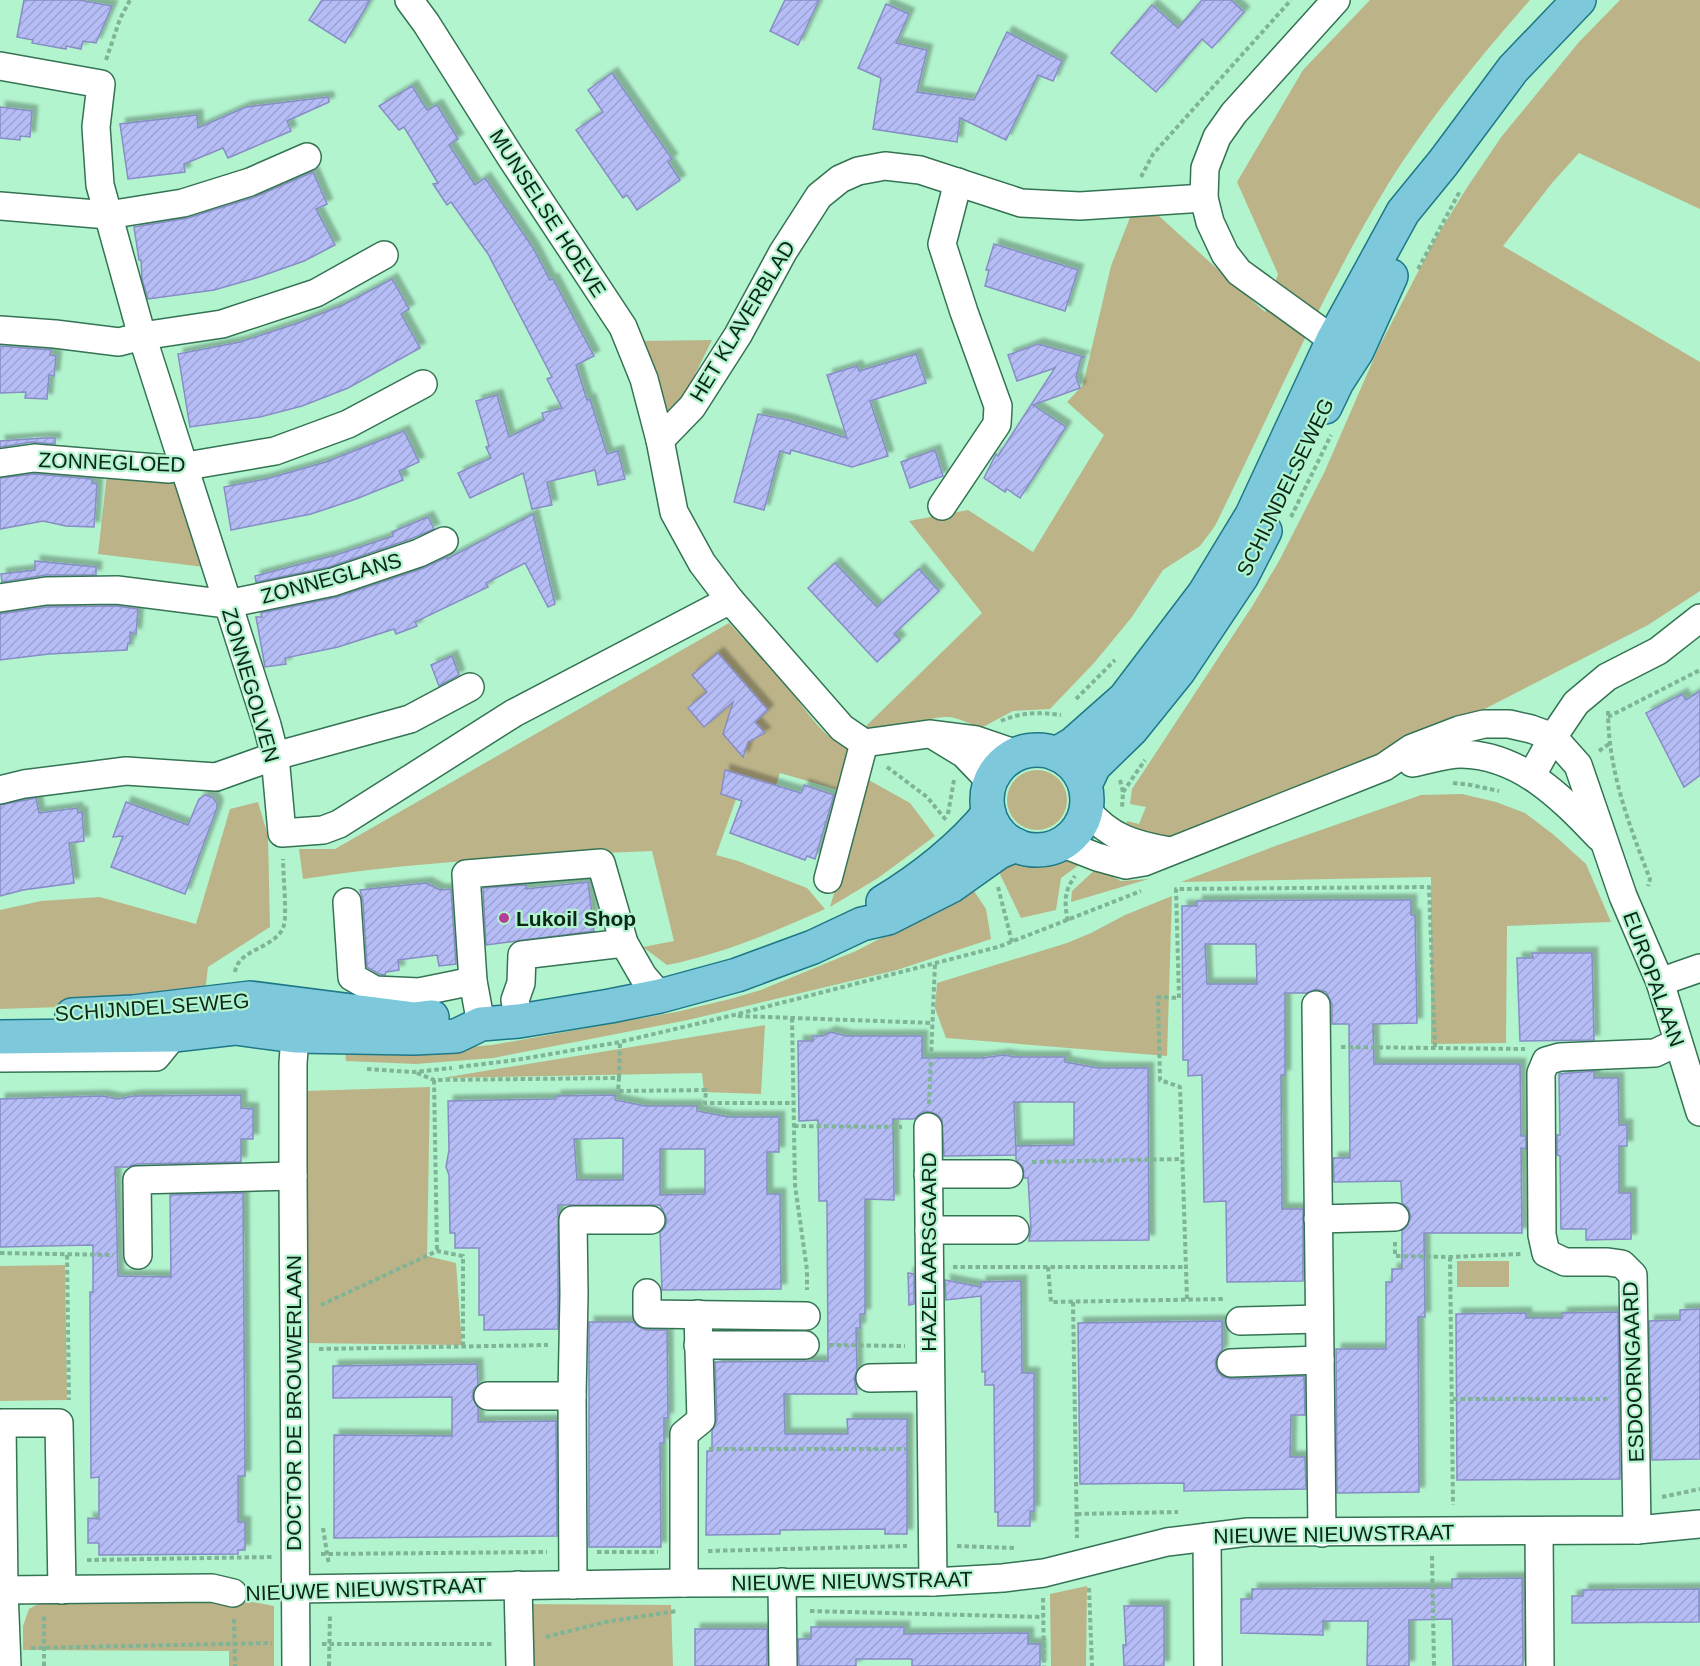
<svg xmlns="http://www.w3.org/2000/svg" width="1700" height="1666" font-family="Arial,sans-serif">
  <defs>
    <pattern id="building-hatch" width="6" height="6" patternUnits="userSpaceOnUse" patternTransform="scale(1.5)"><rect width="6" height="6" fill="#b6bdf6"/><path d="M-1 1l2-2M0 6l6-6M5 7l2-2" fill="none" stroke="#9ba2d2"/></pattern>
    <filter id="shadow"><feDropShadow dx="5.5" dy="-5.5" stdDeviation="1.5" flood-color="#0004"/></filter>
  </defs>
  <rect width="100%" height="100%" fill="#b2f4ce"/>
  <g fill="#bcb488">
    <path d="M1370,0H1530C1476,62 1423,126 1381,196C1318,302 1269,416 1215,526L1200,546L1163,570L1132,617L1094,663L1050,709L1013,711L981,728C970,724 956,716 945,717C919,718 890,736 865,727L982,613L909,521L968,510L1033,552L1104,435L1067,402L1083,385L1111,266L1138,197L1265,312L1278,274L1237,182L1303,70Z"/>
    <path d="M1620,0H1700V209L1579,153L1552,183L1503,246L1700,362V591L1648,625L1467,718L1183,836H1146L1126,830L1127,821L1139,824L1146,807L1130,804L1132,789L1253,605L1279,561L1324,473L1378,349L1434,241L1468,186L1502,136L1579,42Z"/>
    <path d="M712,340L669,427L639,341Z"/>
    <path d="M107,474L179,481L204,567L98,554Z"/>
    <path d="M729,623C750,646 771,668 791,692C812,717 821,736 853,752L842,791L780,773L775,788L744,777L716,855L738,861L807,888L825,909C774,932 722,954 667,965L643,947L674,941L652,851C535,856 418,861 303,879L299,849H335Z"/>
    <circle cx="1037" cy="800" r="30"/>
    <path d="M867,779L910,803L935,836L878,878L830,907Z"/>
    <path d="M1462,794L1496,802L1525,813L1554,835L1586,864L1611,922L1507,926L1506,1043L1431,1044V877L1181,882L1278,845L1421,795Z"/>
    <path d="M258,802L268,836L270,927L208,967L205,993L124,1005L0,1009V910L41,901L100,897L196,924L230,809Z"/>
    <path d="M1067,857L1083,862L1061,878L1056,910L1021,918L998,870L1016,860L1052,859Z"/>
    <path d="M1097,868L1121,881L1149,879L1071,902L1072,891Z"/>
    <path d="M970,885L986,909L991,939L897,970L688,1020L493,1058L416,1064L346,1061L345,1050L417,1052L492,1045L676,1012L730,999L761,990L856,951L926,915Z"/>
    <path d="M1172,896L1167,1056L946,1038L935,1008L937,983L1067,943L1091,933L1125,915Z"/>
    <path d="M765,1025L761,1094L704,1092L702,1073L442,1078Z"/>
    <path d="M430,1087L427,1256L456,1263L462,1345L305,1343V1091Z"/>
    <rect x="1457" y="1261" width="52" height="26"/>
    <path d="M65,1265L67,1400L0,1401V1266Z"/>
    <path d="M1087,1586L1086,1666H1051L1050,1594Z"/>
    <path d="M252,1602L274,1606V1666H229V1651L23,1650V1626L29,1609L38,1604Z"/>
    <path d="M523,1604L671,1605L673,1666H524Z"/>
  </g>
  <g fill="url(#building-hatch)" stroke="#878dc5" stroke-width="1.5" fill-rule="evenodd" filter="url(#shadow)">
    <path d="M24,0H79L112,6L96,43L83,41L81,49L66,46V49L32,43L33,40L17,37Z"/>
    <path d="M322,0H370L345,43L309,20Z"/>
    <path d="M785,0H819L798,45L770,31Z"/>
    <path d="M1202,0H1231L1244,12L1212,48L1202,39L1156,92L1111,53L1152,5L1178,28Z"/>
    <path d="M886,4L909,14L896,43L927,50L917,92L974,100L1007,32L1062,61L1053,81L1038,75L1006,140L960,118L957,142L873,129L881,78L858,68Z"/>
    <path d="M612,73L672,159L668,162L680,180L637,210L627,195L623,198L576,130L603,112L588,90Z"/>
    <path d="M412,86L427,110L437,105L458,139L449,145L475,185L485,178L533,248L550,280L553,279L594,356L576,365L587,400L590,399L607,454L618,451L625,479L598,485L595,470L547,482L552,505L532,509L523,473L470,498L458,473L491,458L486,447L489,446L476,401L497,395L509,437L544,420L542,413L562,408L547,379L552,377L488,254L451,202L447,205L433,184L438,183L404,127L399,130L379,106Z"/>
    <path d="M328,97L329,102L287,121L291,131L228,158L223,148L184,164L185,172L128,179L120,124L197,115L198,128L246,107Z"/>
    <path d="M0,107L32,111L30,137L20,136V140L0,138Z"/>
    <path d="M313,172L327,204L316,209L335,245L304,261L256,278L214,290L148,299L142,279L141,260H139L134,227L188,218L255,197Z"/>
    <path d="M994,244L1078,270L1065,311L985,286L989,270H986Z"/>
    <path d="M392,279L409,309L401,314L420,348L348,388L302,406L260,417L190,427L178,354L240,342L298,323L343,305Z"/>
    <path d="M1038,344L1084,357L1081,358L1076,377L1080,388L1033,405L1066,427L1020,498L1007,489L1005,492L984,478L996,454L998,456L1055,368L1017,381L1008,355Z"/>
    <path d="M0,346L51,350L50,355L56,356L54,376L49,375L47,399L25,398L26,392L0,393Z"/>
    <path d="M916,354L926,383L870,401L888,456L852,467L791,450L790,454L780,451L764,510L734,502L758,414L788,420L847,438L827,375L857,366L859,371Z"/>
    <path d="M404,431L419,462L399,471L403,480L356,499L311,514L231,530L224,487L266,479L326,462Z"/>
    <path d="M44,438H55V444L32,442L0,447V441Z"/>
    <path d="M935,450L943,476L910,488L901,462Z"/>
    <path d="M35,474L92,479V483L97,484L94,527L66,526L43,521L0,529V478Z"/>
    <path d="M533,514L555,604L548,607L525,563L486,583L488,587L415,622L417,626L396,634L394,629L338,647L285,658L286,664L265,667L256,617H262L261,613L338,597L424,568L447,557V559Z"/>
    <path d="M428,517L434,529L413,538L329,567L256,582L255,576L336,555L393,536L392,532Z"/>
    <path d="M35,561L96,567V575H46L2,582L1,574L35,570Z"/>
    <path d="M835,563L877,607L919,569L939,591L894,634L900,640L877,662L808,588Z"/>
    <path d="M116,606L138,609L136,634L130,632V643H128L127,650L49,654L0,660V614L47,607Z"/>
    <path d="M718,653L768,710L755,722L765,733L748,742L743,757L723,734L733,702L704,727L688,708L707,692L692,675Z"/>
    <path d="M452,656L459,675L439,686L431,665Z"/>
    <path d="M1700,691V775L1684,787L1646,713L1682,694L1686,700Z"/>
    <path d="M725,770L801,793L804,785L834,795L815,859L807,856L805,860L730,833L742,801L721,794Z"/>
    <path d="M205,795L212,797L217,803V808L185,894L111,867L123,836L113,837L126,802L188,825L199,799Z"/>
    <path d="M36,798L39,813L77,808L78,813L82,812L84,841L69,843L74,883L23,890L0,896V805Z"/>
    <path d="M588,882L594,931L486,945L483,888L526,885V889Z"/>
    <path d="M426,883L440,890L451,889L456,964L439,966L437,955L398,960L399,970L386,972L385,975L379,974L367,967L363,901L360,890Z"/>
    <path d="M1326,900H1411V915H1415L1417,1023L1373,1024L1374,1064H1520L1521,1136H1526V1149L1521,1148L1522,1233H1424L1425,1317H1418L1419,1492L1337,1493L1336,1349H1386V1282H1392V1269H1402V1231L1408,1225L1411,1217L1408,1208L1402,1203L1401,1181L1334,1182L1333,1158H1350L1349,1024H1332V1004L1326,992L1316,989L1307,993H1285V1075H1281L1282,1209H1303V1281L1227,1282L1226,1201L1204,1202L1202,1075L1188,1076V1060H1183L1182,906H1197V901ZM1205,944H1256L1257,984H1207Z"/>
    <path d="M1532,953H1592L1594,1040L1520,1041L1517,958H1533Z"/>
    <path d="M830,1032L847,1036H922V1058H982L1004,1055L1015,1057H1065V1062L1098,1068H1148L1149,1240L1029,1241L1031,1229L1028,1178H1024L1023,1167L1016,1160V1146L1074,1145V1102H1014L1016,1155L944,1156L942,1119L936,1114L927,1111L920,1114L914,1119H893L894,1200L865,1199V1314H860V1328H856L857,1370L854,1378L857,1394H784L785,1434H848L847,1419H907V1534H885V1529L780,1530V1534L706,1535L707,1451H712V1431L717,1420L715,1362L828,1361L827,1201H819L818,1120L799,1121L798,1041H813V1036H823Z"/>
    <path d="M1594,1071V1078H1618L1619,1125H1627V1146H1619V1193H1631V1239L1586,1240V1229H1561L1560,1156L1557,1155V1135H1560L1559,1074Z"/>
    <path d="M241,1095V1108L253,1109V1139H241V1162L137,1164L128,1167H115L118,1276L171,1277L170,1195L243,1193L245,1476H238V1522H245V1550H238V1554L99,1555V1543H88V1518L99,1519V1477L91,1478L90,1292H93V1245L0,1247V1099L102,1096L118,1099L134,1096Z"/>
    <path d="M615,1095V1100L645,1106H697V1111L728,1117H779V1152H767V1194H780L781,1289L662,1290L660,1232L665,1227L667,1219L660,1205H558V1329L484,1330V1315H479V1248H455V1233H450L449,1175L446,1167L449,1150L448,1101L555,1099L556,1096ZM623,1138V1180H577L574,1139ZM660,1149H705V1194L660,1195Z"/>
    <path d="M908,1273L914,1274V1304L909,1305Z"/>
    <path d="M945,1280L981,1287V1282L1021,1281L1022,1373H1034V1511H1030V1526H998V1512H995L994,1385H985V1371L982,1372L981,1296L946,1300Z"/>
    <path d="M1700,1309V1459L1652,1460L1649,1321L1680,1320V1310Z"/>
    <path d="M1618,1312L1620,1479L1457,1480L1456,1314L1526,1313V1318H1562V1313Z"/>
    <path d="M1222,1321V1350L1217,1356L1215,1363L1217,1371L1223,1377L1232,1379L1304,1376L1305,1415H1291L1290,1457H1305L1306,1489L1184,1491V1483L1080,1484L1078,1323Z"/>
    <path d="M589,1322H633L639,1327L646,1330H667L668,1418H664V1443H660L661,1547H589Z"/>
    <path d="M477,1364L478,1385L474,1389L472,1397L478,1408V1422L556,1421L557,1536L334,1538V1435L452,1436V1397L333,1398V1366Z"/>
    <path d="M1522,1578L1523,1666H1453L1452,1619L1409,1620V1666H1367L1368,1621H1323V1635L1241,1633V1599H1252V1589L1452,1588V1579Z"/>
    <path d="M1699,1589V1622L1572,1623V1596H1583V1590Z"/>
    <path d="M1124,1606H1164V1666H1124L1123,1645H1126Z"/>
    <path d="M811,1627H904V1634L1028,1633V1644H1040V1666H912V1659H856V1666H799L798,1639H811Z"/>
    <rect x="695" y="1629" width="72" height="37"/>
  </g>
  <g fill="none" stroke-linecap="round" stroke-linejoin="round">
    <g stroke="#347353" stroke-width="30">
      <g id="minor">
        <path d="M409,0L426,23L510,156L623,327L644,379L660,440L674,512L702,563L730,600L842,728L864,743L929,734L976,740L1017,754"/>
        <path d="M0,66L101,84L96,127L100,185L142,336L267,725L275,756L282,833L323,830L339,824L514,713L730,600"/>
        <path d="M0,206L108,215L183,203L250,182L307,157"/>
        <path d="M0,330L55,334L119,342L142,336L222,324L316,293L384,255"/>
        <path d="M1333,340L1239,272L1225,254L1210,222L1204,198L1205,168L1217,137L1234,113L1336,0"/>
        <path d="M660,440L692,407L738,335L783,252L819,196L840,179L858,171L885,166L920,170L1021,203L1080,206L1204,198"/>
        <path d="M0,463L34,458L169,469L275,451L348,424L423,384"/>
        <path d="M942,506L997,424L998,406L964,312L942,244L958,182"/>
        <path d="M0,598L46,591L117,590L227,604L333,582L419,553L444,541"/>
        <path d="M936,737L964,754L990,781"/>
        <path d="M1412,763C1429,760 1444,754 1461,754C1520,755 1561,797 1599,837"/>
        <path d="M1532,775L1553,737L1576,703L1607,677L1658,651L1700,618"/>
        <path d="M0,790L24,784L126,771L216,777L275,756L410,719L470,687"/>
        <path d="M1086,809C1110,838 1134,845 1170,851"/>
        <path d="M1061,843L1097,857L1126,865L1144,862L1384,767L1412,748L1459,730L1484,724H1509L1531,729L1553,737L1578,765L1623,896L1660,982L1700,1112"/>
        <path d="M828,879L864,743"/>
        <path d="M347,902L352,977L375,990L419,992L473,981"/>
        <path d="M1660,982L1700,968"/>
        <path d="M1316,1005L1322,1533"/>
        <path d="M519,1021L515,1000L521,983L522,955L624,943"/>
        <path d="M481,1024L473,981L466,874L601,863L624,943L643,976L660,996"/>
        <path d="M295,1036L293,1063V1176L296,1666"/>
        <path d="M0,1058L156,1057L174,1035"/>
        <path d="M928,1127L933,1582"/>
        <path d="M928,1174H1009"/>
        <path d="M1318,1219L1395,1217"/>
        <path d="M929,1230H1015"/>
        <path d="M138,1255L137,1180L293,1176"/>
        <path d="M647,1293V1314L806,1316"/>
        <path d="M1240,1321L1319,1319"/>
        <path d="M698,1345H805"/>
        <path d="M1231,1363L1320,1360"/>
        <path d="M870,1378L929,1377"/>
        <path d="M488,1396H572L573,1585"/>
        <path d="M572,1396L574,1294L573,1220H651"/>
        <path d="M1637,1530L1633,1275L1622,1264L1608,1262H1565L1546,1253L1542,1235L1541,1073L1546,1061L1560,1057L1655,1053L1678,1042"/>
        <path d="M1539,1531L1540,1666"/>
        <path d="M1207,1537L1208,1666"/>
        <path d="M782,1582L783,1666"/>
        <path d="M684,1583V1434L701,1420L698,1314"/>
        <path d="M518,1585L520,1666"/>
        <path d="M294,1589L684,1583L933,1582L1003,1578L1044,1573L1167,1542L1248,1532L1637,1530L1700,1524"/>
        <path d="M0,1590L212,1588L233,1593"/>
        <path d="M7,1666L4,1590L2,1423H59L62,1590"/>
      </g>
    </g>
    <g stroke="#1e7887" stroke-width="36">
      <g id="major">
        <path d="M1325,407L1337,382L1357,351L1391,276"/>
        <circle cx="1037" cy="800" r="50"/>
        <path d="M1056,754L1073,744L1125,698L1204,594L1252,515L1333,340L1403,212L1443,163L1513,69L1579,0"/>
        <path d="M1085,785L1094,766L1132,729L1178,672L1242,576L1265,531"/>
        <path d="M883,902C921,879 962,847 989,813"/>
        <path d="M72,1015L133,1012L250,998L415,1019L432,1017"/>
        <path d="M0,1037L174,1035L235,1028L295,1036L414,1038L456,1036L481,1024L519,1021L610,1006L660,996L737,975L813,947L862,924L888,918L951,886L999,852L1016,845"/>
      </g>
    </g>
    <g stroke="#7fb596" stroke-width="4" stroke-dasharray="4.5 3" stroke-linecap="butt">
      <path d="M106,60L120,19L130,0"/>
      <path d="M1141,177L1153,154L1291,0"/>
      <path d="M1418,269L1460,191"/>
      <path d="M1291,517L1331,435"/>
      <path d="M1076,699L1115,660"/>
      <path d="M1608,711C1608,770 1629,825 1650,879L1648,886"/>
      <path d="M1608,717L1700,670"/>
      <path d="M1001,721C1021,712 1040,712 1061,715"/>
      <path d="M1599,751L1609,744"/>
      <path d="M887,767L927,797L946,820"/>
      <path d="M1120,780L1123,792L1122,808"/>
      <path d="M1453,783L1471,785L1499,791"/>
      <path d="M1123,792L1145,760"/>
      <path d="M948,814L954,780"/>
      <path d="M998,887L1012,942"/>
      <path d="M1068,921C1064,903 1064,891 1075,876"/>
      <path d="M235,972C238,948 277,949 284,925C287,915 283,873 283,859"/>
      <path d="M738,1016L933,1023"/>
      <path d="M792,1018L795,1185L807,1270V1290"/>
      <path d="M1341,1047L1525,1049"/>
      <path d="M459,1067L516,1060L620,1042L734,1015L998,947L1141,891"/>
      <path d="M367,1069L414,1072L452,1068"/>
      <path d="M417,1073L434,1080L619,1078L618,1091L706,1090L705,1103H792"/>
      <path d="M619,1078L620,1042"/>
      <path d="M434,1080L437,1251"/>
      <path d="M929,1104L935,964"/>
      <path d="M794,1126L902,1127"/>
      <path d="M1032,1162L1182,1159"/>
      <path d="M1395,1242V1256L1450,1257L1521,1254"/>
      <path d="M0,1253L113,1255"/>
      <path d="M67,1255L69,1400"/>
      <path d="M1450,1257L1453,1505"/>
      <path d="M953,1267H1186"/>
      <path d="M1048,1267L1051,1302L1224,1299"/>
      <path d="M1187,1299L1180,1087L1160,1080L1158,997L1179,998L1176,889L1429,887L1435,1048"/>
      <path d="M1073,1302L1077,1538"/>
      <path d="M321,1305L437,1251L463,1256V1348"/>
      <path d="M829,1345L905,1346"/>
      <path d="M319,1349L548,1345"/>
      <path d="M1453,1399H1610"/>
      <path d="M709,1449H906"/>
      <path d="M1662,1497L1700,1489"/>
      <path d="M1077,1514L1178,1512"/>
      <path d="M323,1528L329,1565"/>
      <path d="M957,1546L1015,1548"/>
      <path d="M708,1551L907,1546"/>
      <path d="M597,1552H658"/>
      <path d="M321,1554L547,1552"/>
      <path d="M1432,1556L1434,1666"/>
      <path d="M87,1560L272,1557"/>
      <path d="M1089,1588L1092,1666"/>
      <path d="M1043,1598L1044,1666"/>
      <path d="M810,1611L1043,1617"/>
      <path d="M234,1619L235,1666"/>
      <path d="M546,1637L605,1622L677,1611"/>
      <path d="M322,1644H494"/>
      <path d="M31,1648L272,1643"/>
      <path d="M44,1666V1615"/>
      <path d="M329,1666L330,1614"/>
    </g>
    <use href="#minor" stroke="#fff" stroke-width="27"/>
    <use href="#major" stroke="#7dc8da" stroke-width="33"/>
  </g>
  <circle fill="#b43f97" stroke="#b2f4ce" stroke-width="2" cx="504" cy="918" r="6"/>
  <g text-anchor="middle" dominant-baseline="central" stroke-width="4.5" stroke-linejoin="round" paint-order="stroke">
    <g font-size="21" fill="#0c2619" stroke="#b2f4ce">
      <text transform="translate(548 213) rotate(57)">MUNSELSE HOEVE</text>
      <text transform="translate(742 321) rotate(-59)">HET KLAVERBLAD</text>
      <text transform="translate(112 462) rotate(2)">ZONNEGLOED</text>
      <text transform="translate(1285 487) rotate(-64)">SCHIJNDELSEWEG</text>
      <text transform="translate(331 578) rotate(-15)">ZONNEGLANS</text>
      <text transform="translate(251 685) rotate(74)">ZONNEGOLVEN</text>
      <text transform="translate(1654 979) rotate(70)">EUROPALAAN</text>
      <text transform="translate(152 1007) rotate(-4)">SCHIJNDELSEWEG</text>
      <text transform="translate(928 1252) rotate(-90)">HAZELAARSGAARD</text>
      <text transform="translate(1633 1372) rotate(-92)">ESDOORNGAARD</text>
      <text transform="translate(293 1403) rotate(-90)">DOCTOR DE BROUWERLAAN</text>
      <text transform="translate(1334 1534) rotate(-1)">NIEUWE NIEUWSTRAAT</text>
      <text transform="translate(852 1581) rotate(-1)">NIEUWE NIEUWSTRAAT</text>
      <text transform="translate(366 1589) rotate(-2)">NIEUWE NIEUWSTRAAT</text>
    </g>
    <g font-size="21" font-weight="bold" fill="#0c2619" stroke="#b2f4ce" text-anchor="start">
      <text x="516" y="918">Lukoil Shop</text>
    </g>
  </g>
</svg>
